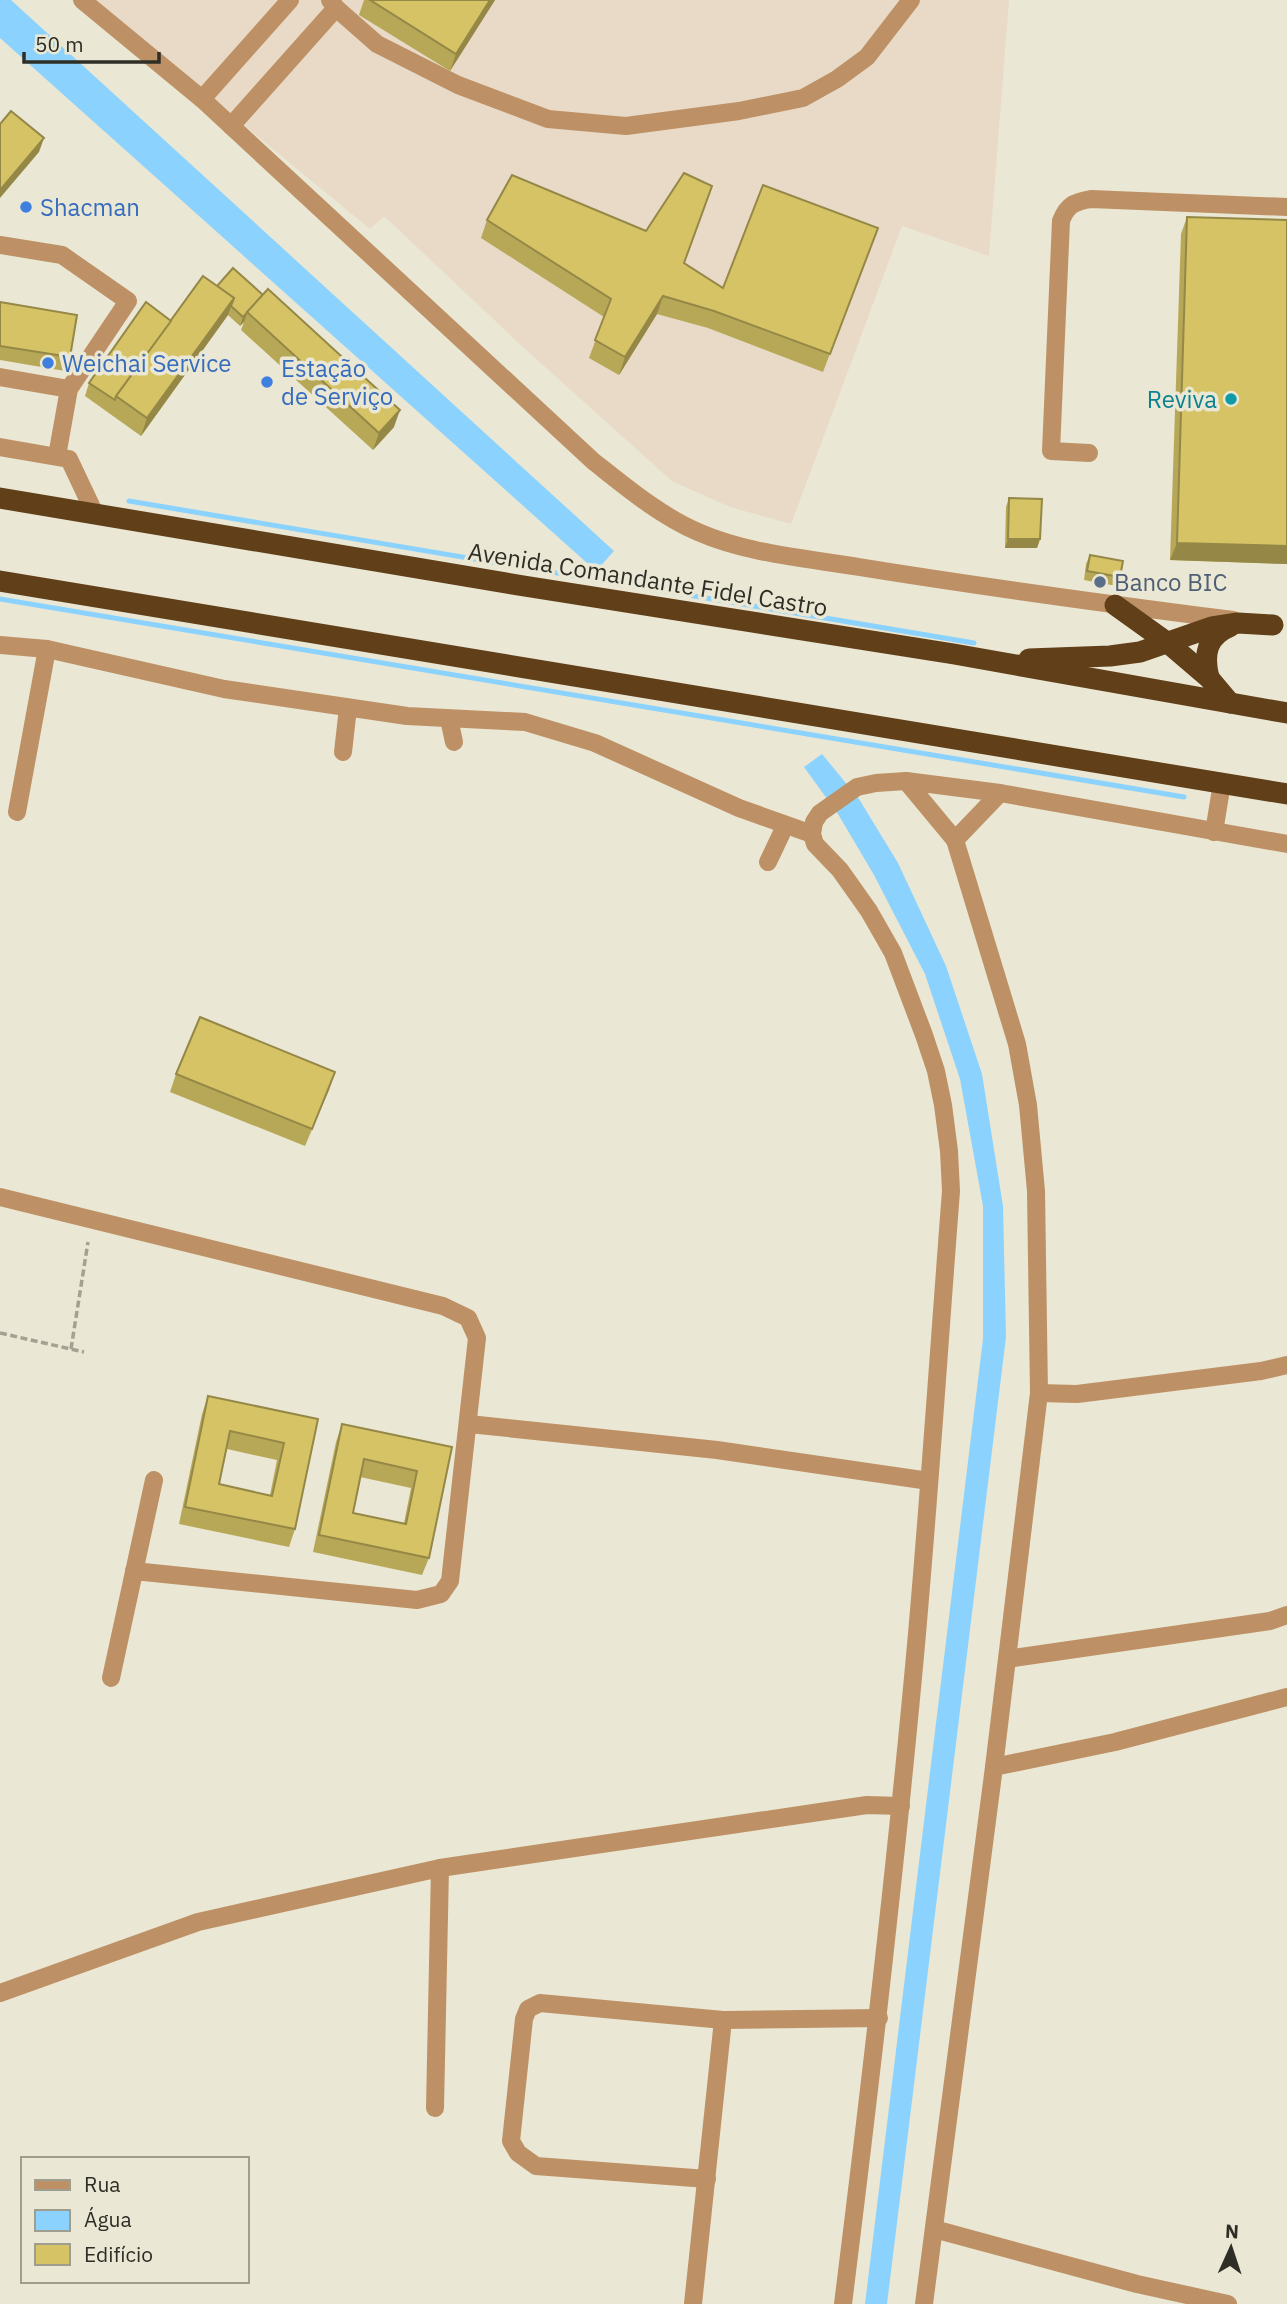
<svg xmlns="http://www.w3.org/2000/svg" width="1287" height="2304" font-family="'IBM Plex Sans',sans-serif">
  <rect width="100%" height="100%" fill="#eae7d4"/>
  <path fill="#e8dac7" d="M92,0H1009L989,256L902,226L791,524L730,507L672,481L525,349L384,216L370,229Z"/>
  <g fill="#8bd3fe">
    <path d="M0,0H11L614,551L596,571L0,38Z"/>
    <path d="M822,754L859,799L898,863L946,966L982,1074L1003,1206L1006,1337L887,2304H865L983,1339V1206L960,1079L925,974L874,875L838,814L804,767Z"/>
  </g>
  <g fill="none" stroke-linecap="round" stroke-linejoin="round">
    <g stroke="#8bd3fe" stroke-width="5">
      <path d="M129,501L974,643"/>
      <path d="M0,599L1184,797"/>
    </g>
    <g stroke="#a3a192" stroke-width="3.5" stroke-dasharray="7 3.5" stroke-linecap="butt">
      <path d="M0,1333L84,1352"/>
      <path d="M71,1349L88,1242"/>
    </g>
    <g stroke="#bd9165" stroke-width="18">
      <path d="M82,0L202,99L593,461C626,487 659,515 698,532C748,554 806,558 859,567C983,587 1108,604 1233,620"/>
      <path d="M330,0L336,8L377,44L458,85L548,119L626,126L739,111L803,98L837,79L867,57L911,0"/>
      <path d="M202,99L290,0"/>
      <path d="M231,126L336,8"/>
      <path d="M0,245L62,255L128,301L69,389L57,456"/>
      <path d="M0,377L69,389"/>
      <path d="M0,447L69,459L95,514"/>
      <path d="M1089,453L1051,451L1061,221C1067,205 1074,202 1091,199L1287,207"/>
      <path d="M0,645L47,649L224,689L407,716L525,722L595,743L739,808L812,834"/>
      <path d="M449,719L454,742"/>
      <path d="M343,752L348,708"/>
      <path d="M906,781L955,840L1017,1044L1028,1105L1036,1191L1039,1393L994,1767L924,2304"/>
      <path d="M17,812L47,649"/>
      <path d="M1214,832L1222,783"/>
      <path d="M955,840L1000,793"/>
      <path d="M768,862L785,826"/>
      <path d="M0,1197L443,1306L468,1318L477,1338L450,1581L441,1594L417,1600L134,1571"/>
      <path d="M1039,1393L1077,1394L1261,1371L1287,1365"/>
      <path d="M469,1424L717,1450L929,1481"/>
      <path d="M1007,1659L1270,1621L1287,1615"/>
      <path d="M111,1678L154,1480"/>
      <path d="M994,1767L1115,1742L1287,1697"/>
      <path d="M0,1993L198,1922L440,1868L867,1805L901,1806"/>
      <path d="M435,2108L440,1868"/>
      <path d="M707,2179L536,2166L518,2153L511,2141L524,2019L528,2009L540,2003L723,2020L879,2018"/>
      <path d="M934,2229L1137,2284L1228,2304"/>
      <path d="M693,2304L723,2020"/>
      <path d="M843,2304C870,2088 895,1873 915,1656C929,1502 939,1346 951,1191L949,1151L943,1105L936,1071L924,1035L893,953L869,911L840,870L815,844L812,834L814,822L820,813L857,787L876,783L906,781L1000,793L1287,844"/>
    </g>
    <g stroke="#613f19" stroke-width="21">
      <path d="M0,498L524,586L954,654L1287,713"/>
      <path d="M0,581L1287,794"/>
      <path d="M1115,605L1168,643L1209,678L1230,703"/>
      <path d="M1029,659L1110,656L1140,652L1212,627L1238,623L1273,625"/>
      <path d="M1209,678C1203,653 1207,636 1231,626"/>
    </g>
  </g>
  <g fill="#b7a857" fill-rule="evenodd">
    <path d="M364,0H495L450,71L359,15Z"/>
    <path d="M1187,217L1287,564L1170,560L1181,234Z"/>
    <path d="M487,220L684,263L723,288L878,228L823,372L708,328L657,314L619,375L589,358L604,317L481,238Z"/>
    <path d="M203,276L394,427L373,450L241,330L244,322L240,326L228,315L141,436L85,396L89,383L171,321Z"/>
    <path d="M0,302L70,357L65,371L0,360Z"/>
    <path d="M1009,498L1040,539L1037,548H1005L1006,507Z"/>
    <path d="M1090,555L1120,577L1117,586L1084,580L1086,564Z"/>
    <path d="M335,1072L305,1146L170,1092L176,1074Z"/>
    <path d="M208,1396L318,1419L295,1529L289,1547L179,1524L202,1414ZM227,1449L277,1460L270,1495L219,1484Z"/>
    <path d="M342,1424L452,1447L429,1558L422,1575L313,1552L336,1442ZM360,1477L411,1488L404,1523L353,1513Z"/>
  </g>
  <g fill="#958847">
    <path d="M490,0H495L450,71L456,54Z"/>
    <path d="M44,138L39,152L0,198V190Z"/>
    <path d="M663,296L657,314L619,375L625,357Z"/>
    <path d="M234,298L228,315L141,436L147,418Z"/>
    <path d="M247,314L244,322L240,326L243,317Z"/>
    <path d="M400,410L394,427L373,450L379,433Z"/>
    <path d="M1008,539H1040L1037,548H1005Z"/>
    <path d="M1177,543L1287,546V564L1170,560Z"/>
    <path d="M335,1072L329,1090L305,1146L312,1129Z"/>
  </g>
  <g fill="#d5c365" stroke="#958847" stroke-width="2" fill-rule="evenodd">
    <path d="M370,0H490L456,54Z"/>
    <path d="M11,111L44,138L0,190V124Z"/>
    <path d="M684,173L712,186L684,263L723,288L763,185L878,228L830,354L714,311L663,296L625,357L595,340L611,299L487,220L512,175L646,231Z"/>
    <path d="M1187,217L1287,220V546L1177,543Z"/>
    <path d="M233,268L263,295L243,317L231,306L234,298L217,286Z"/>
    <path d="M203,276L234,298L147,418L116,396Z"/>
    <path d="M268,289L400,410L379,433L247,312Z"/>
    <path d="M0,302L77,315L70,357L0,346Z"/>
    <path d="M146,302L171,321L116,396L115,400L89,383Z"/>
    <path d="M1009,498L1042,499L1040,539H1008Z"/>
    <path d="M1090,555L1123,561L1120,577L1087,571Z"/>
    <path d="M200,1017L335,1072L312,1129L176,1074Z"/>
    <path d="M208,1396L318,1419L295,1529L185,1507ZM230,1431L284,1443L272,1496L219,1484Z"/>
    <path d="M342,1424L452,1447L429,1558L319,1535ZM364,1459L417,1471L406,1524L353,1513Z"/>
  </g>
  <g fill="#3f7fe0" stroke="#eae7d4" stroke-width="2.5">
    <circle cx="26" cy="207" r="7"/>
    <circle cx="48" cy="363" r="7"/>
    <circle cx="267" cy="382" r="7"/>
  </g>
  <circle fill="#0f9aa8" stroke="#eae7d4" stroke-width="2.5" cx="1231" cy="399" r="7"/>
  <circle fill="#5c6f8a" stroke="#eae7d4" stroke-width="2.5" cx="1100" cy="582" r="7"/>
  <g text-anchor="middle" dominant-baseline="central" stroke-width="7" stroke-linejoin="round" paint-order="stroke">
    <g font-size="24" fill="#366cbe" stroke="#eae7d4" text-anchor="start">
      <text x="40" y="207">Shacman</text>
      <text x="62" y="363">Weichai Service</text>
      <text x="281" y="368">Estação<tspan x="281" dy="28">de Serviço</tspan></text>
    </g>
    <g font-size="24" fill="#0d838f" stroke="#eae7d4" text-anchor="end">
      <text x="1217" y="399">Reviva</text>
    </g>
    <g font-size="24" fill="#2f2e26" stroke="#eae7d4">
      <text transform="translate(648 579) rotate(9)">Avenida Comandante Fidel Castro</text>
    </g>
    <g font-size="24" fill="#4e5e75" stroke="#eae7d4" text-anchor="start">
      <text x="1114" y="582">Banco BIC</text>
    </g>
  </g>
  <rect x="21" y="2157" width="228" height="126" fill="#eae7d4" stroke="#9f9d8e" stroke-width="2"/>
  <rect x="35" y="2180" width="35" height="10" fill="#bd9165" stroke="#9f9d8e" stroke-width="2"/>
  <text x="84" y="2192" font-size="21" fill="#2f2e26">Rua</text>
  <rect x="35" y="2210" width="35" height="21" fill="#8bd3fe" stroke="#9f9d8e" stroke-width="2"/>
  <text x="84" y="2227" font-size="21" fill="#2f2e26">Água</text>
  <rect x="35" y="2244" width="35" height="21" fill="#d5c365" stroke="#9f9d8e" stroke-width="2"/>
  <text x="84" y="2262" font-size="21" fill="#2f2e26">Edifício</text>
  <g transform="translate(1231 2248) rotate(3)" stroke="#eae7d4" stroke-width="5" paint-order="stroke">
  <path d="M0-5L12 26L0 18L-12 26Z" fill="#2f2e26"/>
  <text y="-10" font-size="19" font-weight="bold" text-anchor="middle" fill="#2f2e26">N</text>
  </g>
  <path d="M24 52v10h135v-10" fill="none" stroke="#2f2e26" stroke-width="3.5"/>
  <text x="35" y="52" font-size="21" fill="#2f2e26" stroke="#eae7d4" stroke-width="5" paint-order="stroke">50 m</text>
</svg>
